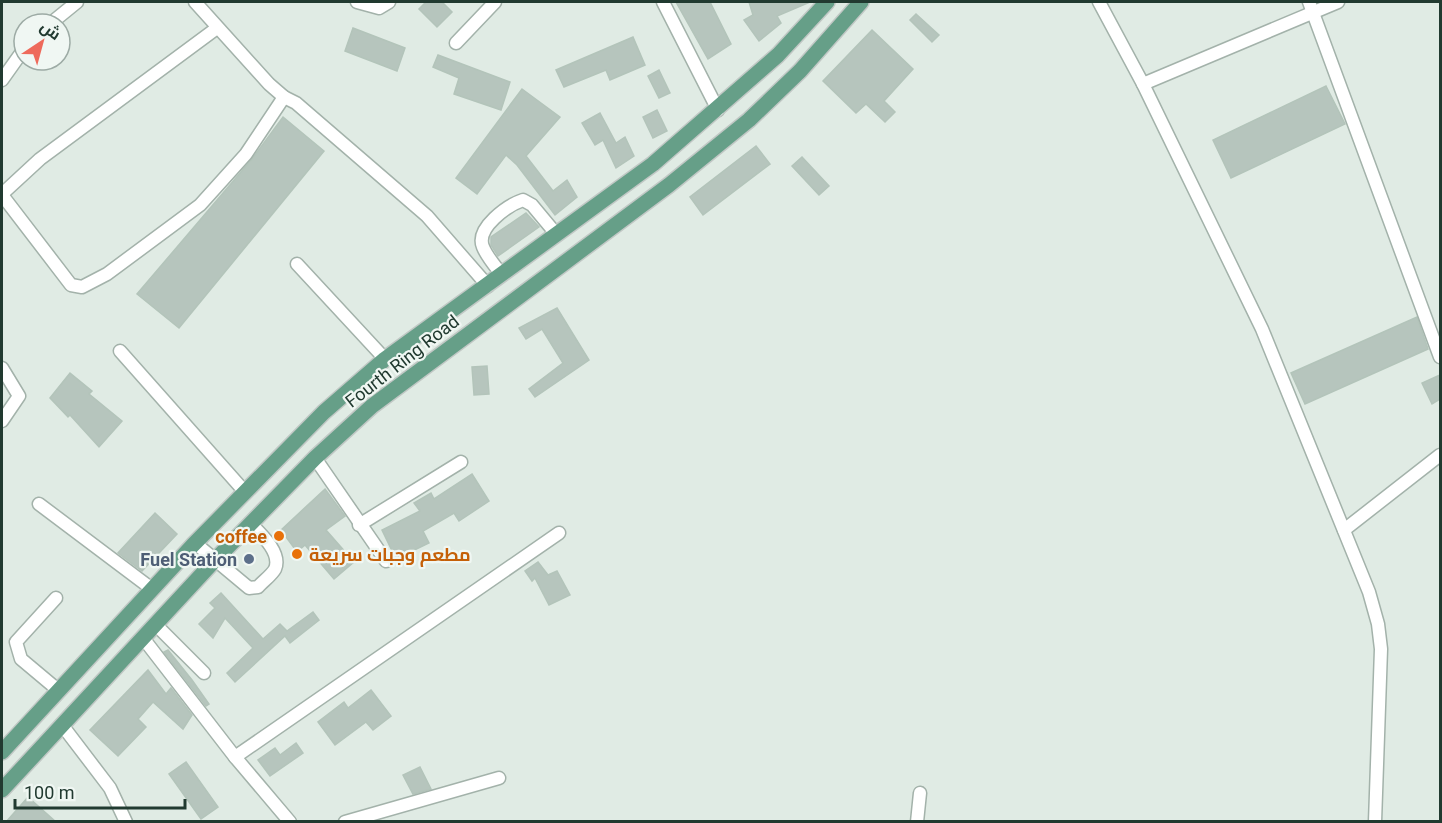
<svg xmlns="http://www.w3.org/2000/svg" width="1442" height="823" font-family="Roboto,Cairo,sans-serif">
  <rect width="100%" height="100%" fill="#e0ebe4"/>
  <g fill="#b6c5bd" stroke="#b3c4ba" stroke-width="1.5">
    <path d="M426,2H442L452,12L437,27L419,9Z"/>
    <path d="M676,2H710L731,44L708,59Z"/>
    <path d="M749,2H810L777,16L781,23L759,41L744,20L753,15Z"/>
    <path d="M916,14L939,35L932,42L910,20Z"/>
    <path d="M353,28L405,48L397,71L345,51Z"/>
    <path d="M872,30L913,69L884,101L895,112L885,122L866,104L856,113L823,81Z"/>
    <path d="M633,37L645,65L610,80L606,70L564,87L556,70Z"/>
    <path d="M438,55L510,82L501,110L454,94L459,78L433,67Z"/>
    <path d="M659,70L670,93L659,98L648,76Z"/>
    <path d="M1326,86L1345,124L1231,178L1213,140Z"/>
    <path d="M522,89L560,117L526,156L553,191L567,180L577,197L555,215L517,165L506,155L477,194L456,178Z"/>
    <path d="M657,110L667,131L653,138L643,117Z"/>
    <path d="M600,113L616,143L625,137L634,156L616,168L603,140L595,145L582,123Z"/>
    <path d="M283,117L324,151L179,328L137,294L252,159Z"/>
    <path d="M756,146L770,164L703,215L690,197Z"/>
    <path d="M802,157L829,186L819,195L792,166Z"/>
    <path d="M526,213L539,227L498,256L491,245V237Z"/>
    <path d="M557,308L589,360L535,397L529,389L563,363L542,329L526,339L519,328Z"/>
    <path d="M1417,317L1428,349L1305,404L1291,373Z"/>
    <path d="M487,366L489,394L474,395L472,367Z"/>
    <path d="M70,373L92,391L89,394L122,421L99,447L70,415L68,417L50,398Z"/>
    <path d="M1440,375V399L1432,404L1422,383Z"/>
    <path d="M472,474L489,501L459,521L454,513L423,531L429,543L396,559L382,530L420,511L414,503L431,493L434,499Z"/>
    <path d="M325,489L345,516L326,530L354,562L334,579L305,545L297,552L281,530Z"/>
    <path d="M155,513L177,534L142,571L118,553Z"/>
    <path d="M538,562L548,575L557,571L570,595L549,605L535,578L532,581L525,571Z"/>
    <path d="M221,593L263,639L280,624L287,631L313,612L319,620L290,643L285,636L235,682L227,673L253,648L225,618L213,638L199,624L215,608L210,603Z"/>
    <path d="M168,650L192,680L209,704L206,706L164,652Z"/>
    <path d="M148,670L166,694L171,688L192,715L183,729L153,702L138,719L146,727L118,756L90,730Z"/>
    <path d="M371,690L391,716L373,730L366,722L335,745L318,722L344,702L348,708Z"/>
    <path d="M296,743L303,753L270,776L258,760L275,748L280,755Z"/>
    <path d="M186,762L218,807L201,819L169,774Z"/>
    <path d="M420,767L431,789L413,794L403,775Z"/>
    <path d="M28,797L56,822H6Z"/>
  </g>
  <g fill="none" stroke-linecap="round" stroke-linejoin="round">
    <g stroke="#a3b2aa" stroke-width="15">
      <g id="minor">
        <path d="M195,2L269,84L284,97"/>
        <path d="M357,2L379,8L389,2"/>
        <path d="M663,2L718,110"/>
        <path d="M1099,2L1143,84L1262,329L1369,592L1378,624L1381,649L1375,822"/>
        <path d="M1309,2L1440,357"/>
        <path d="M50,24L77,2"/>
        <path d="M456,43L495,2"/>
        <path d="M2,80L24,49"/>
        <path d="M1143,84L1338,2"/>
        <path d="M2,194L40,159L217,28"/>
        <path d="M2,195L71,285L82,287L107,274L200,205L246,154L284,97L296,103L427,216L488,286"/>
        <path d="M297,264L385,359"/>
        <path d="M502,275C496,267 487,257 483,247C475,228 508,205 523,200L532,205L557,235"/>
        <path d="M120,351L245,492"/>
        <path d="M2,368L19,396L2,421"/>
        <path d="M315,458L386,561"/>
        <path d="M39,504L152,589"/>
        <path d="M359,525L461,462"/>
        <path d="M1344,530L1440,455"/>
        <path d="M195,543L249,588L258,587C262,582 272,575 275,569C282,553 261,534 251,524"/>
        <path d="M56,598L16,642L21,659L58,690"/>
        <path d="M156,625L204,673"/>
        <path d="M143,638L235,757L290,822"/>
        <path d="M62,725L110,788L126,822"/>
        <path d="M235,757L559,533"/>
        <path d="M345,822L499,778"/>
        <path d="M917,822L920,793"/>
      </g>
    </g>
    <g stroke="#c1c8c5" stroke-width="18">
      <g id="major">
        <path d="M2,752L193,545L324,412L385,359L653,164L778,55L827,2"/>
        <path d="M2,790L215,560L315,458L372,406L669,185L749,120L800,71L861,2"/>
      </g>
    </g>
    <use href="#minor" stroke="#fff" stroke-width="12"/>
    <use href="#major" stroke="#669f88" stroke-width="15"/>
  </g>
  <g fill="#e8710a" stroke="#f0f7f3" stroke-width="2">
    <circle cx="279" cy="536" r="6"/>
    <circle cx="297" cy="554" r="6"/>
  </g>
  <circle fill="#5c6f8a" stroke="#f0f7f3" stroke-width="2" cx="249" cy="559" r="6"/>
  <g text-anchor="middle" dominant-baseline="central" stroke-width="4.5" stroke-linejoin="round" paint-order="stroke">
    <g font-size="18" fill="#213a30" stroke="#f0f7f3">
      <text transform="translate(402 361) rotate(-38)">Fourth Ring Road</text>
    </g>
    <g font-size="18" font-weight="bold" fill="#c56008" stroke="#f0f7f3" text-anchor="end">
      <text x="267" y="536">coffee</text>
      <text x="309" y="554" text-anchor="start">مطعم وجبات سريعة</text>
    </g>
    <g font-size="18" font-weight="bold" fill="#4e5e75" stroke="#f0f7f3" text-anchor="end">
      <text x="237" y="559">Fuel Station</text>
    </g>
  </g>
  <rect width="1442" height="823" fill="none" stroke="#213a30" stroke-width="6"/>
  <g transform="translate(42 42) rotate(36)"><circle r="28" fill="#f0f7f3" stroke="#9daba5" stroke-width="1.5"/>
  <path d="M0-4.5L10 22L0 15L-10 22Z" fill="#ee6a5b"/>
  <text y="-9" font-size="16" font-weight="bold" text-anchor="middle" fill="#213a30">ش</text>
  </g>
  <path d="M15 799v9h170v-9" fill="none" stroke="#213a30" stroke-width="3"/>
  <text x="24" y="799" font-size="18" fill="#213a30" stroke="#f0f7f3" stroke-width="4.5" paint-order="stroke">100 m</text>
</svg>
